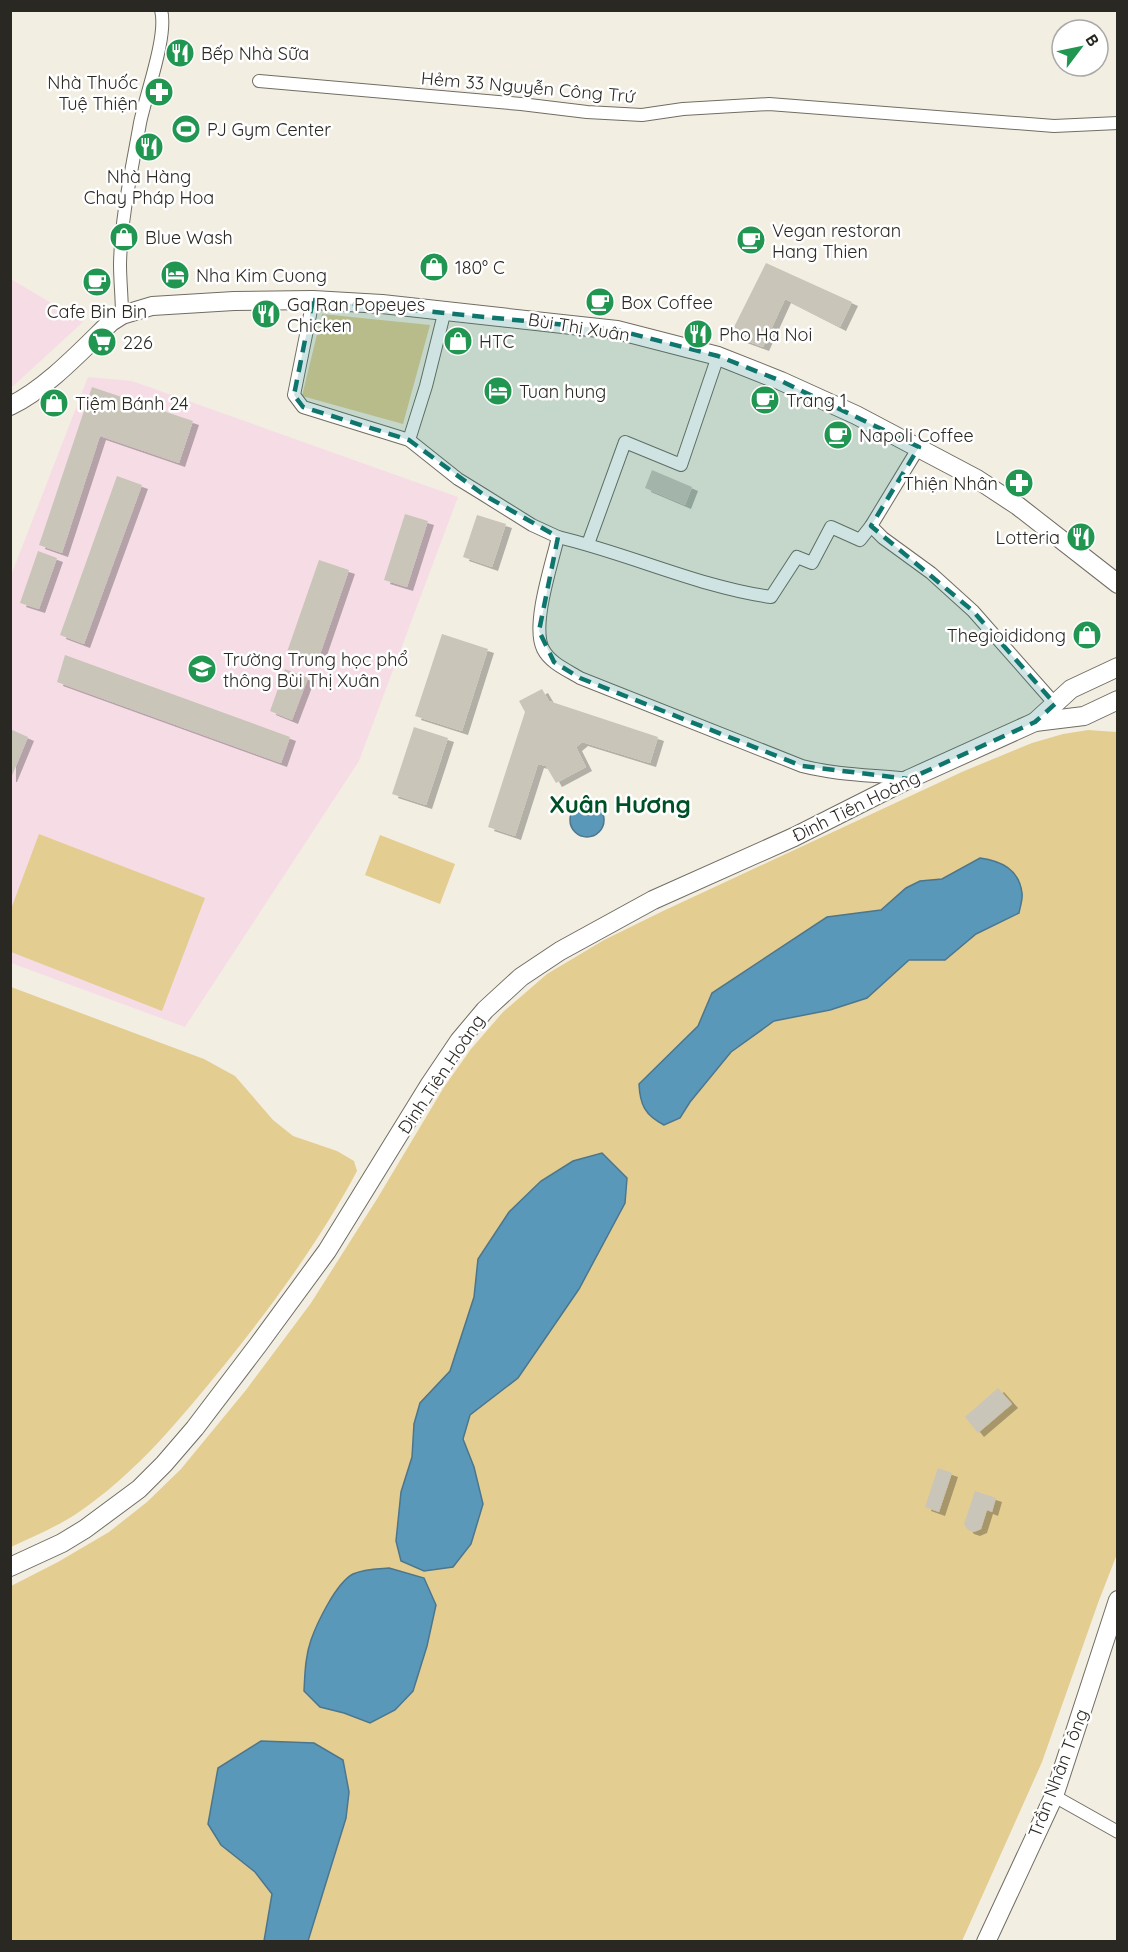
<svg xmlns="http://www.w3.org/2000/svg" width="1128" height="1952" font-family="Quicksand,sans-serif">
  <defs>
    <filter id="shadow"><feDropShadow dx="6" dy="4" stdDeviation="0" flood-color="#0004"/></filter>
  </defs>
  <rect width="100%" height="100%" fill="#f3eee2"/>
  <g fill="#f6dde5">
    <path d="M11,279L83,322L11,388Z"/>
    <path d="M88,377L132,381L458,497L359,761L185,1027L11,963L10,578Z"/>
  </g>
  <g fill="#e3cd91">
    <path d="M322,314L430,325L403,424L302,396Z"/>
    <path d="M1088,730L1117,732V1554L1098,1603L1042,1762L962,1941L11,1942V1586L58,1562L109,1532L147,1502L181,1469L246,1390L311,1303L377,1199L444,1087L471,1049L503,1012L547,974L604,940L663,911L964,771L1032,743L1063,734Z"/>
    <path d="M39,834L205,898L162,1011L11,952V909Z"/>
    <path d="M380,835L455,864L440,904L365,875Z"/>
    <path d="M11,987L204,1059L235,1076L273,1120L293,1136L337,1151L354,1161L357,1171C321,1239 274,1303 226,1363C180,1419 137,1473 76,1514C56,1527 32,1537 11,1547Z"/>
  </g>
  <g fill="#5a98ba" stroke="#4c768d" stroke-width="1.5">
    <circle cx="587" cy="820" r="17"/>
    <path d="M980,858C1001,861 1019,869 1022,893C1023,899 1020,907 1019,913L976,934L945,960H909L867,998L830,1010L774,1021L731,1052L690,1102L680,1118L664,1125C645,1115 640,1105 639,1084L698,1026L712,993L827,917L881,910L906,888L920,881L942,879Z"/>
    <path d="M602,1153L627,1178L625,1203L579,1289L518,1378L470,1415L463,1439L474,1467L483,1504L471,1544L453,1567L424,1571L401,1561L396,1541L401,1492L412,1457L414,1424L420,1403L450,1371L474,1297L478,1259L509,1212L541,1181L573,1161Z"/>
    <path d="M389,1568L424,1578L436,1605L427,1646L413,1691L395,1710L370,1723L344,1713L320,1707L304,1691C305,1674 305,1657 311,1640C317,1623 336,1583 353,1574C364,1569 376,1569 389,1568Z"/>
    <path d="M261,1741L314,1743L343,1760L349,1792L346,1818L308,1941H264L272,1894L255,1872L221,1845L208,1824L218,1768Z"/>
  </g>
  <g fill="#c9c5b9" filter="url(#shadow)">
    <path d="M766,263L852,302L840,327L785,299L763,347L730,335Z"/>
    <path d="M92,387L193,421L179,463L100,436L62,553L39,545Z"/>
    <path d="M652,470L692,487L685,505L645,488Z"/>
    <path d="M117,476L142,485L84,644L60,635Z"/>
    <path d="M405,514L428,521L407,587L384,580Z"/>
    <path d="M477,515L506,524L492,567L463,557Z"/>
    <path d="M38,551L57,558L39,609L20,603Z"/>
    <path d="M319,560L349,570L317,663L287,652Z"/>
    <path d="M442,634L488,649L462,731L415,716Z"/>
    <path d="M65,655L290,737L281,763L57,682Z"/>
    <path d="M285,669L308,678L292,720L270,711Z"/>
    <path d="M542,689L549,701L658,737L650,763L582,742L576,747L586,767L556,783L546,766L538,764L515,836L488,827L525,712L519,701Z"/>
    <path d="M414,727L448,738L426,805L392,794Z"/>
    <path d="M10,729L28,737L11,778H10Z"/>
    <path d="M998,1388L1012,1404L978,1433L965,1417Z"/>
    <path d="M938,1468L952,1473L939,1512L925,1507Z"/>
    <path d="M975,1491L996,1498L992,1512L987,1510L981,1529L974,1532L968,1530L964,1524Z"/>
  </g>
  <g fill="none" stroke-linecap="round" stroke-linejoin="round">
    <g stroke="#716d62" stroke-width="14">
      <g id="street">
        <path d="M259,81L521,104L587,112L642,115L683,109L769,104L1054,126L1118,123"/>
        <path d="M313,300L294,395L303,407L409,440L458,479L484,495L532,525L558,537C552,564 531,625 543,649C550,663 567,670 580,678L802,766C837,775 872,775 908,779"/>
        <path d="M122,315C122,298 120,281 120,264C121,217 132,169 140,123C146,94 168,35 161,10"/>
        <path d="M409,440L426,386L445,310"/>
        <path d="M871,526L883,538L931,573L973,611L1055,704"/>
        <path d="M558,537C630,554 699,587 771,597L797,557L812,563L831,527L860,540L871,526L919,447"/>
        <path d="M588,544L625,442L681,465L718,356"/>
        <path d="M1054,1796L1118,1832"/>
      </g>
    </g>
    <g stroke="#716d62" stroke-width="20">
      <g id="secondary">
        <path d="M10,406C47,388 82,350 111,322L122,315L152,306L234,301L313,300L382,304L617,330L718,356L781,381L856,415L977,479L1018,506L1118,584"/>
        <path d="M1035,722L1071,689L1118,667"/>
        <path d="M10,1567L62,1543L85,1529L139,1489L164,1464L195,1428L258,1345L327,1251L430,1084L459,1041L485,1010L521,977L560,951L653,900L794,837L909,779L1035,722L1084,716L1118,700"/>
        <path d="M986,1942L1054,1796L1118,1600"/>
      </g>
    </g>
    <use href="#street" stroke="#fff" stroke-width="12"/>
    <use href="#secondary" stroke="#fff" stroke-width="18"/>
  </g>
  <path fill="#0f766e" fill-opacity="0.2" stroke="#0f766e" stroke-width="4.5" stroke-dasharray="12 8" stroke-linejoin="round" d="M313,300L617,330L718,356L781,381L919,447L871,526L973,611L1055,704L1035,722L909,779L802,766L580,678L554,662L539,631L558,537L484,495L409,440L303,407L294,395Z"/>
  <defs>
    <g id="restaurant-disc" transform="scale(1.5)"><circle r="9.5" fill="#209651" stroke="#fff"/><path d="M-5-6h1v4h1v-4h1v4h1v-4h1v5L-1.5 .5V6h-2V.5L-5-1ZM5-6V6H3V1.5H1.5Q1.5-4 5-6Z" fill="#fff"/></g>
    <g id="pharmacy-disc" transform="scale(1.5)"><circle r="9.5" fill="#209651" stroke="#fff"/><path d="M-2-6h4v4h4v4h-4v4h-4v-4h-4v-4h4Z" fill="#fff"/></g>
    <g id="stadium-disc" transform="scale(1.5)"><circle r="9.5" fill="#209651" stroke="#fff"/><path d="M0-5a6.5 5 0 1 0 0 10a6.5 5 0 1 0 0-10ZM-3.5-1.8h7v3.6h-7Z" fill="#fff"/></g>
    <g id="shop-disc" transform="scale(1.5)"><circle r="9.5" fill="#209651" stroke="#fff"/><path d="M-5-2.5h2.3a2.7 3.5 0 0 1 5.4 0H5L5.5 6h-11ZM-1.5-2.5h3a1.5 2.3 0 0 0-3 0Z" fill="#fff"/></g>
    <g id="cafe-disc" transform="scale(1.5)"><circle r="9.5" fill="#209651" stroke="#fff"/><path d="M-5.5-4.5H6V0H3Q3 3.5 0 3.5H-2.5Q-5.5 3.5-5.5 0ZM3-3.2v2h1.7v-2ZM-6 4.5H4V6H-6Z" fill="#fff"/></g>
    <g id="hotel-disc" transform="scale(1.5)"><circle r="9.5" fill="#209651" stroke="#fff"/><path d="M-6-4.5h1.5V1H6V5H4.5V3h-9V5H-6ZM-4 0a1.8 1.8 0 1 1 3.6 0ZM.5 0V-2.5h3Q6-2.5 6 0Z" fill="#fff"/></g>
    <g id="supermarket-disc" transform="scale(1.5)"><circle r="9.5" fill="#209651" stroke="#fff"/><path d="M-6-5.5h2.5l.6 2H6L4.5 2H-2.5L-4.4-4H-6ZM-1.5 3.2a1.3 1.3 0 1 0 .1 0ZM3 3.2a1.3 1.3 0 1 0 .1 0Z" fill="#fff"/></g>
    <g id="school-disc" transform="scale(1.5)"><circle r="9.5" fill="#209651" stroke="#fff"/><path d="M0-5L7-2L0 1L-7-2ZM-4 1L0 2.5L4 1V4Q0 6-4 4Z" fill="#fff"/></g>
  </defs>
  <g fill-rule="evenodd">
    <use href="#restaurant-disc" x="180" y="53"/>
    <use href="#pharmacy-disc" x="159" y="92"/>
    <use href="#stadium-disc" x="186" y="129"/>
    <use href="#restaurant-disc" x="149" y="147"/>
    <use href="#shop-disc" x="124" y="237"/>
    <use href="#cafe-disc" x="751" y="240"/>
    <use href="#shop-disc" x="434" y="267"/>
    <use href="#hotel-disc" x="175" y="275"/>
    <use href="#cafe-disc" x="97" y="282"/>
    <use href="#cafe-disc" x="600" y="302"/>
    <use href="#restaurant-disc" x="266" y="314"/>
    <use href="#restaurant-disc" x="698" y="334"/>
    <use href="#shop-disc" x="458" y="341"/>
    <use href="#supermarket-disc" x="102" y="342"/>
    <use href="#hotel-disc" x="498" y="391"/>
    <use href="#cafe-disc" x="765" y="400"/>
    <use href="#shop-disc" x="54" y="403"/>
    <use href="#cafe-disc" x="838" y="435"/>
    <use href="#pharmacy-disc" x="1019" y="483"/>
    <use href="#restaurant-disc" x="1081" y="537"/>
    <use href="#shop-disc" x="1087" y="635"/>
    <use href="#school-disc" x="202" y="669"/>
  </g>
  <g text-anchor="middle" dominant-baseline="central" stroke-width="5" stroke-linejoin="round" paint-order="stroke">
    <g font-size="18" fill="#2a2823" stroke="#fff" text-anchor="start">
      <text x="201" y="53">Bếp Nhà Sữa</text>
      <text x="138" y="82" text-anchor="end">Nhà Thuốc<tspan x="138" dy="21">Tuệ Thiện</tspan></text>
      <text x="207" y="129">PJ Gym Center</text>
      <text x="149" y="176" text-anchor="middle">Nhà Hàng<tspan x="149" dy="21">Chay Pháp Hoa</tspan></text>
      <text x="772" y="230">Vegan restoran<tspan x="772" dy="21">Hang Thien</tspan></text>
      <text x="145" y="237">Blue Wash</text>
      <text x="455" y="267">180° C</text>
      <text x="196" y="275">Nha Kim Cuong</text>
      <text x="621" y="302">Box Coffee</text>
      <text x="287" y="304">Ga Ran Popeyes<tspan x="287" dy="21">Chicken</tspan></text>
      <text x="97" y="311" text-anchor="middle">Cafe Bin Bin</text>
      <text x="719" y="334">Pho Ha Noi</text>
      <text x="479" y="341">HTC</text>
      <text x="123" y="342">226</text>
      <text x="519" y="391">Tuan hung</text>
      <text x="786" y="400">Trang 1</text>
      <text x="75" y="403">Tiệm Bánh 24</text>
      <text x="859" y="435">Napoli Coffee</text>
      <text x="998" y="483" text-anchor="end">Thiện Nhân</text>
      <text x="1060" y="537" text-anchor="end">Lotteria</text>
      <text x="1066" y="635" text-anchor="end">Thegioididong</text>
      <text x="223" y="659">Trường Trung học phổ<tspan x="223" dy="21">thông Bùi Thị Xuân</tspan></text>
    </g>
    <g font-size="18" fill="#2a2823" stroke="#fff">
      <text transform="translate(528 87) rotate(5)">Hẻm 33 Nguyễn Công Trứ</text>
      <text transform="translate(579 327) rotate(9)">Bùi Thị Xuân</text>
      <text transform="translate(856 806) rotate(-26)">Đinh Tiên Hoàng</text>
      <text transform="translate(441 1074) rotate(-56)">Đinh Tiên Hoàng</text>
      <text transform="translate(1058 1773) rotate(-69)">Trần Nhân Tông</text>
    </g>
    <g font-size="24" font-weight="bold" fill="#005025" stroke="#fff">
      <text x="620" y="804">Xuân Hương</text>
    </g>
  </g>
  <rect width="1128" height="1952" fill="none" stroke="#2a2823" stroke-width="24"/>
  <g transform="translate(1080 48) rotate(58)"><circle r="28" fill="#ffffff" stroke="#aaa9a7" stroke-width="1.5"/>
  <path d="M0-4.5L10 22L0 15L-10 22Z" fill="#209651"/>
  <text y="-9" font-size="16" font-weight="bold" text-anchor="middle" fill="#2a2823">B</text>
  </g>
</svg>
